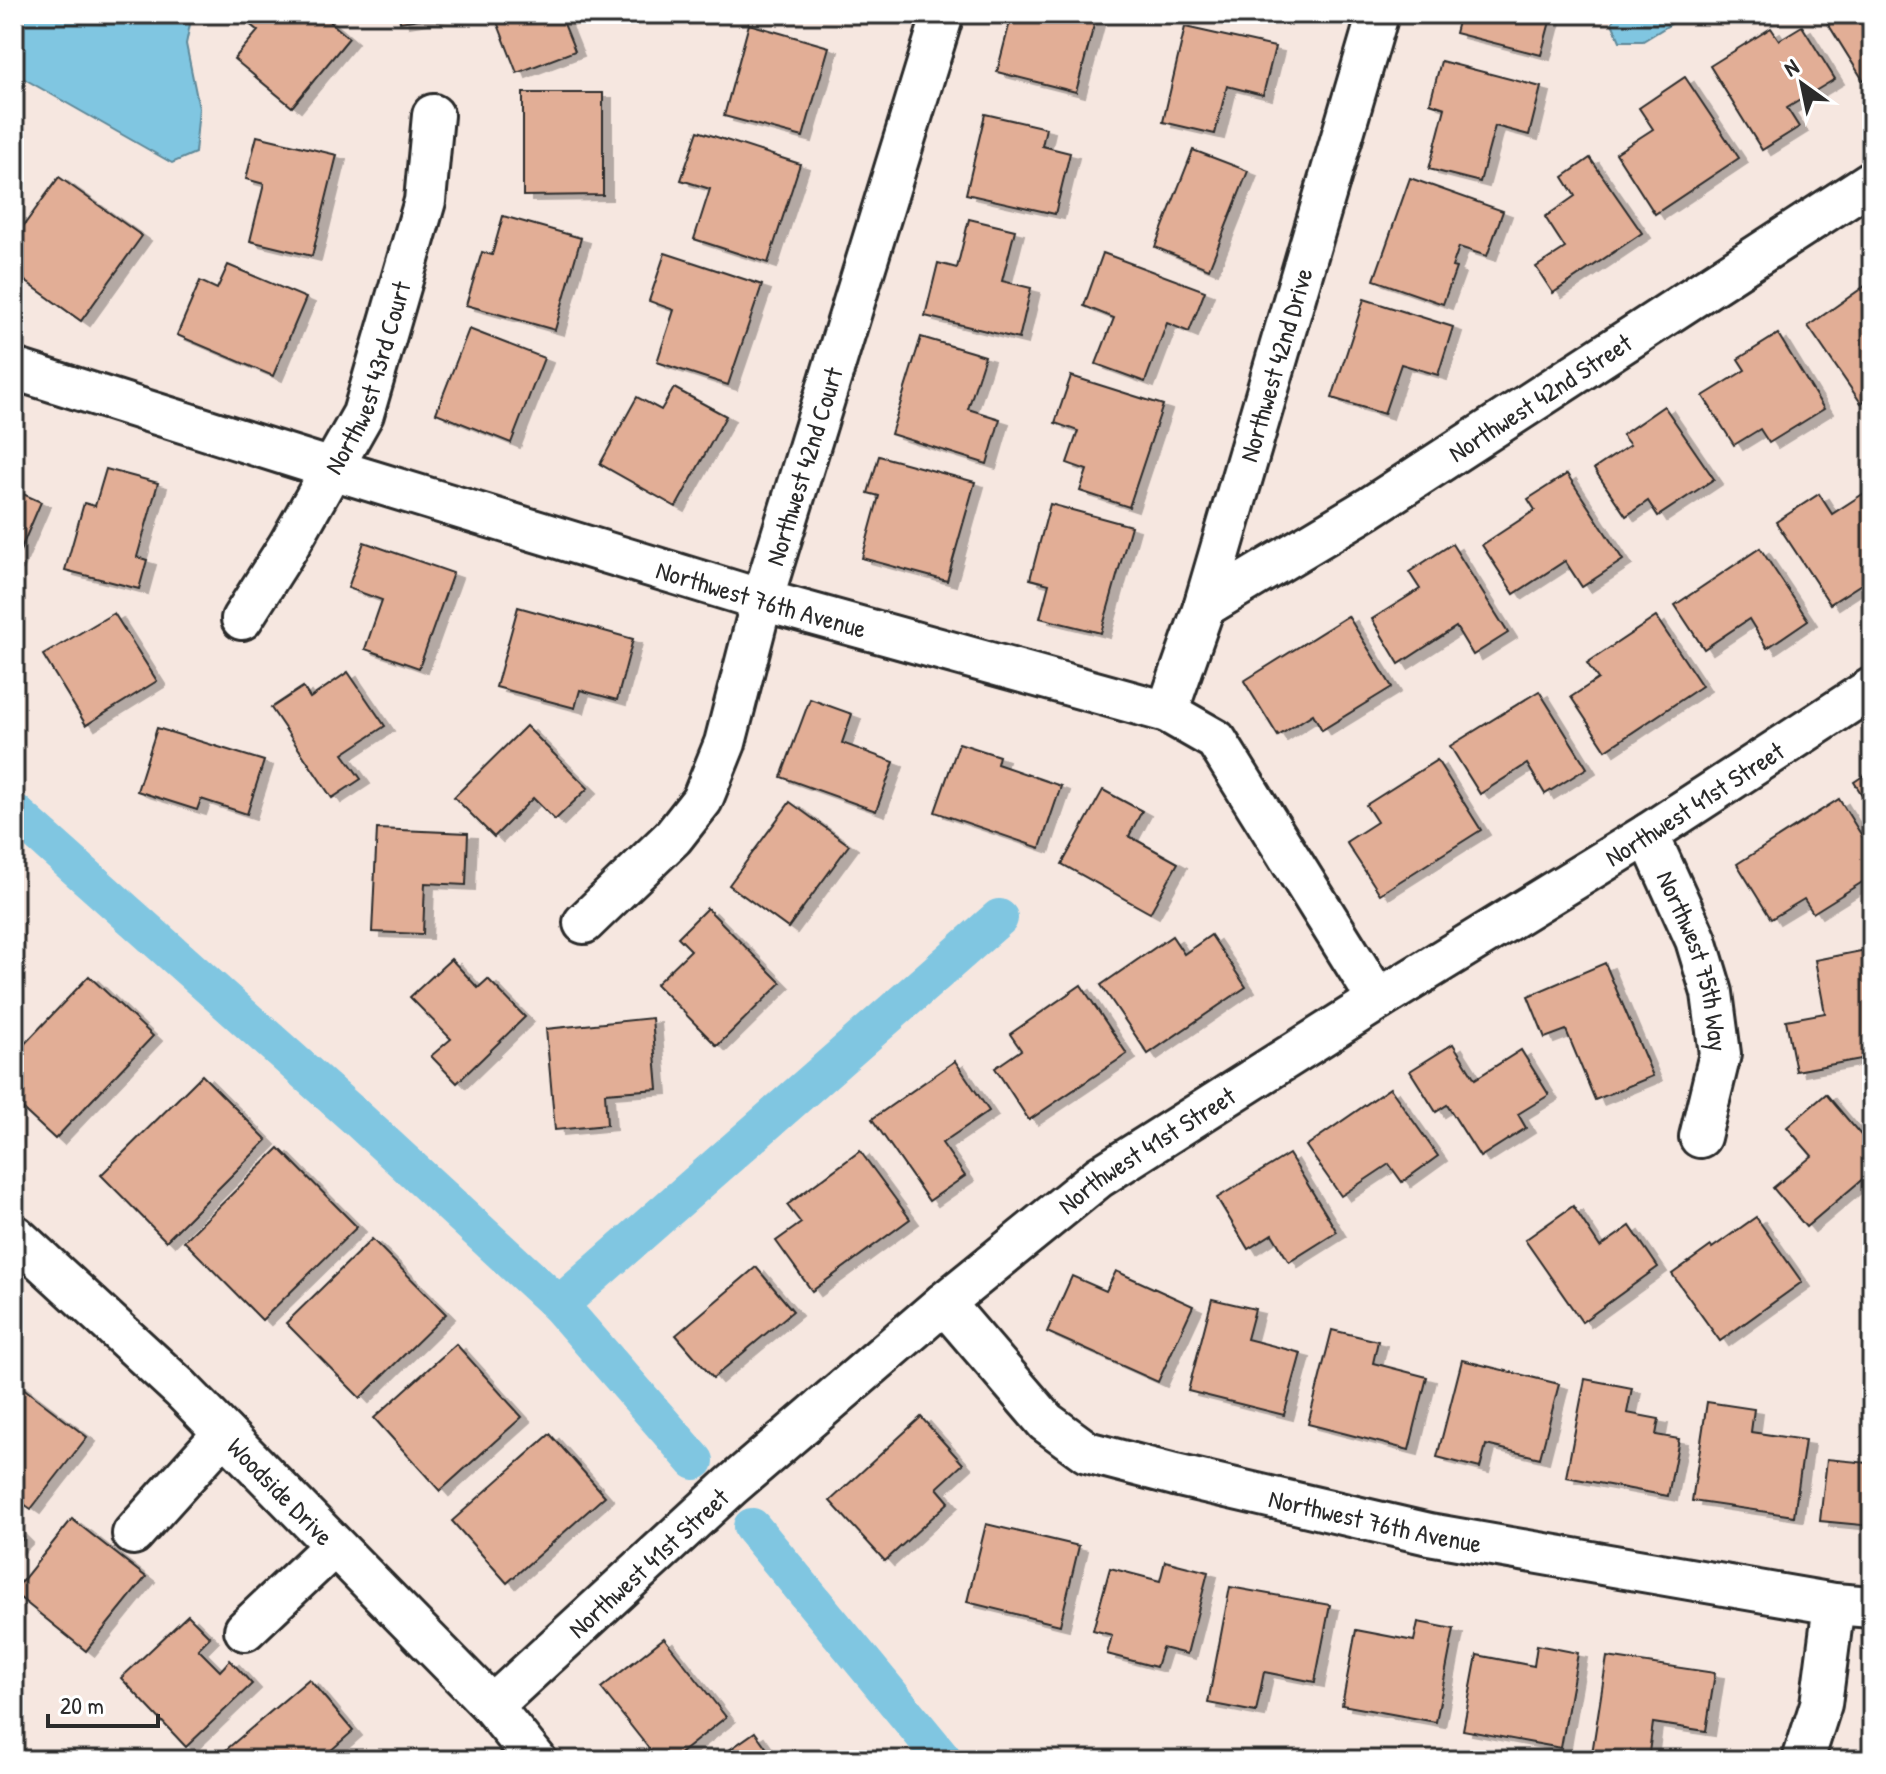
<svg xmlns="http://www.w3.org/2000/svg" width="1886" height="1774" font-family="'Patrick Hand',sans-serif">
  <defs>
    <filter id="shadow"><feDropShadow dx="9" dy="5" stdDeviation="0" flood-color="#0004"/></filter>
  </defs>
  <rect width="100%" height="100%" fill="#f6e7e0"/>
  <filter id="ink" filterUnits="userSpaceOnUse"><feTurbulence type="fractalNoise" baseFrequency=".0125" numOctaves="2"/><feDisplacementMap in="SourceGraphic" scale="16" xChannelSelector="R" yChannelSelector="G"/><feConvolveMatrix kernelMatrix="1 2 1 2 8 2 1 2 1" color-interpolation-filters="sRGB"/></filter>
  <g filter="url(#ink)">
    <g fill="#80c6e1" stroke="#5e8898" stroke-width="2">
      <path d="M14,14H192L186,44L199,108L195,153L172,163L14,73Z"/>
      <path d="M1616,14H1687L1643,41H1620L1612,23Z"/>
    </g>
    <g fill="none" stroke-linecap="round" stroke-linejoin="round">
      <g stroke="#80c6e1" stroke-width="38">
        <path d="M14,812L360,1121L559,1305L695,1461"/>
        <path d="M559,1305L999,918"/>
        <path d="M752,1527L944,1760"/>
      </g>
    </g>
    <g fill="#e2ae96" stroke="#2b2b2b" stroke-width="2" filter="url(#shadow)">
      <path d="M237,14H321L349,38L292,107L234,59L258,31Z"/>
      <path d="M399,14H442L443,15L400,22Z"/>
      <path d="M494,14H582L563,21L575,51L517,73Z"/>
      <path d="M1012,14H1097L1076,92L997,72Z"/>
      <path d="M1460,14H1552L1541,55L1455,33Z"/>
      <path d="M1834,14H1872V74L1863,80L1825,19Z"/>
      <path d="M749,24L829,47L803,137L724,116Z"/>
      <path d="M1802,26L1835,79L1787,108L1799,127L1762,150L1710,66L1771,28L1779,40Z"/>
      <path d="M1185,27L1275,47L1263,95L1227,86L1215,134L1163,122Z"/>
      <path d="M1441,61L1541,87L1529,135L1495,126L1480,182L1429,169L1445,108L1430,103Z"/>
      <path d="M1685,77L1739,158L1655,214L1616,153L1653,129L1639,108Z"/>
      <path d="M523,93H603V195L523,196Z"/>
      <path d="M985,114L1046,128L1042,146L1070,153L1055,214L966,194Z"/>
      <path d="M698,131L800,164L768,263L694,239L710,189L681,180Z"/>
      <path d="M257,136L337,155L312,256L250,241L264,184L246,179Z"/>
      <path d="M1193,150L1248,171L1209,269L1155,247Z"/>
      <path d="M1590,158L1642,233L1553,293L1536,267L1565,248L1545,217L1575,196L1563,177Z"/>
      <path d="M59,177L142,236L81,321L14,273V239Z"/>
      <path d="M1410,178L1503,211L1487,256L1459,247L1452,267L1456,268L1443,304L1374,280Z"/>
      <path d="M503,216L581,238L555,330L466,305L482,252L492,255Z"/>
      <path d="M969,219L1015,230L1002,281L1031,288L1019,339L925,316L938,263L957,268Z"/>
      <path d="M665,253L762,285L728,385L657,362L674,310L649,301Z"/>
      <path d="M1103,253L1205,291L1189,332L1167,323L1145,382L1096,364L1114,318L1084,306Z"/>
      <path d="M228,265L306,298L273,376L177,335L200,281L217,289Z"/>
      <path d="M1872,281V395L1861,403L1808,326Z"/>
      <path d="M1364,299L1453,327L1438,375L1401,364L1384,414L1332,398Z"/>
      <path d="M469,329L544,358L511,443L436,413Z"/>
      <path d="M1778,334L1824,409L1769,443L1760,429L1734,445L1703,396L1745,370L1738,359Z"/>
      <path d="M921,337L985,356L968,409L1000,419L987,464L891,434Z"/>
      <path d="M1071,376L1163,405L1129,507L1080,491L1087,470L1067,463L1078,431L1055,423Z"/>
      <path d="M674,388L726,416L676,507L600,464L637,397L661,410Z"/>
      <path d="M1664,406L1714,479L1658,516L1648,501L1626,516L1594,469L1630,445L1622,435Z"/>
      <path d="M879,456L975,482L947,581L862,558L879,496L868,493Z"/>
      <path d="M106,469L158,483L137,557L147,560L139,589L65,570L84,503L95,506Z"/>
      <path d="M1567,474L1623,560L1582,587L1565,561L1514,594L1482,545L1535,510L1528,499Z"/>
      <path d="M1872,488V577L1830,604L1776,522L1819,494L1832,514Z"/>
      <path d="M14,490L41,502L14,565Z"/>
      <path d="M1050,504L1131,526L1101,633L1040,618L1049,584L1030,579Z"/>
      <path d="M364,542L453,573L419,668L365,649L382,600L348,588Z"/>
      <path d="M1452,544L1508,633L1473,655L1456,627L1399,664L1372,619L1420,589L1409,572Z"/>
      <path d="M1760,548L1808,620L1767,648L1749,619L1704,649L1675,605Z"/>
      <path d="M518,607L633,639L617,700L580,690L575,708L496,687Z"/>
      <path d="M114,613L157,681L86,725L43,655Z"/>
      <path d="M1348,616L1392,687L1322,730L1313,714L1278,736L1244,681Z"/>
      <path d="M1656,617L1702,686L1606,750L1571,697L1598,679L1587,663Z"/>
      <path d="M348,672L385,726L343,754L361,779L332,798L271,708L303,687L310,698Z"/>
      <path d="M1539,691L1587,768L1545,794L1527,764L1480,794L1450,746Z"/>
      <path d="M810,699L852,714L842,743L894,762L876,811L781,777Z"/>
      <path d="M526,726L588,788L555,820L533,798L494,837L454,797Z"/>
      <path d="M157,728L264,761L247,814L201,799L197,810L137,791Z"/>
      <path d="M959,743L999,756L997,764L1061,786L1040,848L935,812Z"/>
      <path d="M1437,760L1481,830L1380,894L1346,842L1377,822L1366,805Z"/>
      <path d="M1872,770V811L1854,782Z"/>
      <path d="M1103,790L1142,811L1129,836L1178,863L1150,913L1062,864Z"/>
      <path d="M1839,799L1872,852V876L1813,913L1804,899L1771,919L1737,864Z"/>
      <path d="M790,802L849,845L788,928L729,885Z"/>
      <path d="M377,829L468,833L466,885L425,883L423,934L372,932Z"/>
      <path d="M707,908L781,983L717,1046L656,984L691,950L678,937Z"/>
      <path d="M1211,935L1246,987L1148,1054L1101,985L1172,936L1184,954Z"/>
      <path d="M1866,950L1872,981V1057L1796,1071L1786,1020L1825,1013L1815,960Z"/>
      <path d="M451,959L478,988L488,979L525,1017L457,1083L431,1056L451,1039L410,997Z"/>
      <path d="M1605,963L1653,1076L1595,1100L1566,1030L1545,1038L1528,996Z"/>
      <path d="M89,976L153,1036L55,1139L14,1101V1055Z"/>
      <path d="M1081,985L1127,1054L1029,1120L995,1068L1021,1050L1010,1034Z"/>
      <path d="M652,1018L658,1089L605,1093L607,1125L555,1130L546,1029Z"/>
      <path d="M1453,1044L1475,1079L1521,1050L1549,1095L1518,1114L1526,1128L1480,1157L1447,1105L1436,1112L1410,1071Z"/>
      <path d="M955,1061L989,1111L942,1143L965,1176L929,1201L872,1119Z"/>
      <path d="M202,1075L267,1140L166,1241L101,1175Z"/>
      <path d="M1390,1088L1438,1156L1402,1182L1389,1164L1341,1196L1306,1146Z"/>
      <path d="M1826,1094L1872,1148V1171L1806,1227L1773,1188L1812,1156L1787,1127Z"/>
      <path d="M279,1148L357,1227L262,1320L184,1241Z"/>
      <path d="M860,1151L910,1219L812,1291L776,1241L801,1223L787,1205Z"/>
      <path d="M1289,1154L1337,1232L1289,1262L1272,1234L1248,1249L1217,1198Z"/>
      <path d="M1573,1206L1600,1247L1630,1226L1658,1267L1582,1322L1525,1240Z"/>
      <path d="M1756,1217L1802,1282L1720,1341L1672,1274L1711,1246L1712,1248Z"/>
      <path d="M372,1239L446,1314L360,1398L286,1323Z"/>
      <path d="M756,1267L793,1311L713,1378L676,1335Z"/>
      <path d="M1116,1271L1193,1306L1158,1382L1047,1332L1072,1276L1106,1291Z"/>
      <path d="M1212,1299L1255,1309L1247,1339L1301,1353L1284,1415L1188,1391Z"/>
      <path d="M1332,1330L1378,1341L1373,1363L1427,1377L1409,1450L1308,1424Z"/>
      <path d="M456,1344L522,1417L440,1491L374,1418Z"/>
      <path d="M1462,1360L1559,1384L1540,1458L1486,1445L1480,1468L1437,1457Z"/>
      <path d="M1585,1379L1632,1388L1627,1413L1659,1419L1656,1435L1679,1439L1668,1496L1566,1477Z"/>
      <path d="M14,1381L87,1437L31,1509L14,1497Z"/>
      <path d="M1707,1402L1754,1409L1751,1432L1805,1440L1794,1516L1692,1501Z"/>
      <path d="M921,1417L963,1464L937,1488L949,1502L885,1561L830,1501Z"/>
      <path d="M550,1434L605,1496L507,1583L452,1521Z"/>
      <path d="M1870,1451H1872V1526L1820,1521L1827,1459L1868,1463Z"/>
      <path d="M72,1519L146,1577L86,1651L14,1593V1591Z"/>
      <path d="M986,1524L1079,1546L1060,1625L967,1602Z"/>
      <path d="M14,1528L24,1538L14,1548Z"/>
      <path d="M1165,1561L1208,1572L1187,1654L1162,1648L1156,1667L1107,1654L1112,1635L1093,1630L1110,1568L1160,1581Z"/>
      <path d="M1230,1587L1330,1605L1315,1682L1264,1672L1256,1712L1208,1703Z"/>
      <path d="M188,1615L210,1637L198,1649L220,1671L230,1660L252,1684L186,1747L121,1678Z"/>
      <path d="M1418,1622L1454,1629L1436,1722L1342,1705L1356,1630L1414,1641Z"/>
      <path d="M664,1638L726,1717L672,1760H658L601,1688Z"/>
      <path d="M1537,1645L1578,1653L1561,1748L1463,1730L1477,1655L1534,1666Z"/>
      <path d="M1607,1657L1715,1673L1706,1731L1653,1723L1648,1760H1591Z"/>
      <path d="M309,1679L353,1731L320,1760H214Z"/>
      <path d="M755,1732L775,1760H715Z"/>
    </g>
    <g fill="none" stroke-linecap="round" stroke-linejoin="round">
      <g stroke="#2b2b2b" stroke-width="46">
        <g id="minor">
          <path id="s1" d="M14,369L332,469L762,600L1167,712L1216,740L1378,1000"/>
          <path id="s2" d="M1204,607L1369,508L1872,181"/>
          <path id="s3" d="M242,619L289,545L363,414L425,201L433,115"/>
          <path id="s4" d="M1167,712L1204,607L1378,14"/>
          <path id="s5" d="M1648,834L1696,940L1712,993L1720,1054L1700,1137"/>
          <path id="s6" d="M584,923L673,837L702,800L725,743L762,600L943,14"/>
          <path id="s7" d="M14,1235L181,1389L492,1706L536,1760"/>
          <path id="s8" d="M944,1303L1046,1422L1087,1452L1175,1475L1429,1534L1834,1604L1872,1607"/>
          <path d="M133,1534L224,1433"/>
          <path d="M245,1630L334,1546"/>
          <path id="s9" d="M492,1706L731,1486L944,1303L1099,1177L1378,1000L1648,834L1872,688"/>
          <path d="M1803,1760L1821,1704L1834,1604"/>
        </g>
      </g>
      <use href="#minor" stroke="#fff" stroke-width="40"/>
    </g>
  </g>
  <g text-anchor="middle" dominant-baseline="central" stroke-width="7" stroke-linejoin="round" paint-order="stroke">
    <g font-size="26" fill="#2b2b2b" stroke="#fff">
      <text stroke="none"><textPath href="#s4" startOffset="364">Northwest 42nd Drive</textPath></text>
      <text stroke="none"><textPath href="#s3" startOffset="274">Northwest 43rd Court</textPath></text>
      <text stroke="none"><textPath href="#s2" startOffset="396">Northwest 42nd Street</textPath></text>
      <text stroke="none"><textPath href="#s6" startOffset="520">Northwest 42nd Court</textPath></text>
      <text stroke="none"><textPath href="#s1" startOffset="782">Northwest 76th Avenue</textPath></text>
      <text stroke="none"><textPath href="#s9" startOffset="1508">Northwest 41st Street</textPath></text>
      <text stroke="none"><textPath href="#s5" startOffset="136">Northwest 75th Way</textPath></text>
      <text stroke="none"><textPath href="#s9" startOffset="860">Northwest 41st Street</textPath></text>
      <text stroke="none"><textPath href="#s7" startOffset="370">Woodside Drive</textPath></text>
      <text stroke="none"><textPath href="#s8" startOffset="504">Northwest 76th Avenue</textPath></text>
      <text stroke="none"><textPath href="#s9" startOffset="212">Northwest 41st Street</textPath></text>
    </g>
  </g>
  <rect width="1886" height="1774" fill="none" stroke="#fff" stroke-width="48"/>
  <rect x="24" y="24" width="1838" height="1726" fill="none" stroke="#2b2b2b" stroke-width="3" filter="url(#ink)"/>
  <g transform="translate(1802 84) rotate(327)" stroke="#ffffff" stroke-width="6" paint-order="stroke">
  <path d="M0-6L14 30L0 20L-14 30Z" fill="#2b2b2b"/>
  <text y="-12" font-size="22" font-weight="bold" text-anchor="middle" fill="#2b2b2b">N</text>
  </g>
  <path d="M48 1714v12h110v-12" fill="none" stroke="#2b2b2b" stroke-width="4"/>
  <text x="60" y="1714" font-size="24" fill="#2b2b2b" stroke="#ffffff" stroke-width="6" paint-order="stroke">20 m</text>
</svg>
